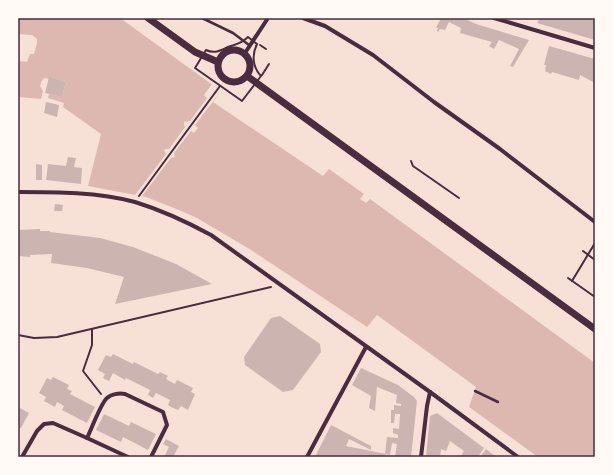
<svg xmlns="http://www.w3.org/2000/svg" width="613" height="475" font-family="'Source Serif 4',serif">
  <rect width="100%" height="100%" fill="#f7e1d7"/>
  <path fill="#dcb8b0" d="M18,18H120L221,91L213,102L323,176L329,169L364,194L360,199L366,203L370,199L595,363V457H538L469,407L476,387L377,315L367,327L251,250L197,218L179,210L146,197L88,186L101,134L63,107L64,103L48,98L49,94L62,97L66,82L50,78L49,79L45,78L42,80L40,86L43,91L41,99L18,97V65H19L20,61L27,62L30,54H34L37,43V39L32,35L18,34Z"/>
  <path fill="#f7e1d7" d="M212,84L221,91L195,125L198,128L194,133L191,131L174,153L175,157L171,158L142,196L135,195L166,154L164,150L165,149H169L185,127L184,125V122L190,121L207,98L204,95Z"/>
  <g fill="#ccb4b1">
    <path d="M441,18H463L476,24L529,40L513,67L510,66L519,49L499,40L494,49L489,46L492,42L460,33L461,28L449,22L445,30L440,29L438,32L437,31L438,28H436Z"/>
    <path d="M540,18H588L595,20V40L537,23Z"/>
    <path d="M549,46L595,59V83L580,75L579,80L552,72L551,74L545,71L546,65H544Z"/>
    <path d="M49,77L66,82L62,97L45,93Z"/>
    <path d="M46,102L59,105L57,117L44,113Z"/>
    <path d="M68,157L76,158L74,167L82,168L81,184L46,180L48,164L66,166Z"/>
    <path d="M36,164L42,165V180H36Z"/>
    <path d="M55,204L63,205L62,211H54Z"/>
    <path d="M40,229V231H50V232L100,238L133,247L176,264L212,284L115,304L124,277L87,268L51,263L52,254L30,255V257L18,256V230Z"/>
    <path d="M280,316L320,344L321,352L293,390L283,392L245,365L244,357L271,318Z"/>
    <path d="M113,354L133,364L134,362L158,374L160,372L168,376L166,379L175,384L177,380L193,388L191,392L195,394L188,410L181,406L178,410L171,407L168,405L170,400L156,393L153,398L148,395L150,390L126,378L125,380L113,373L109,381L103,378L105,374L98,370L106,355L111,357Z"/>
    <path d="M361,368L398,385L414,397L417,401L411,457H395L397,444L392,443L390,455L385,454L387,437L398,438V435L393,433V428L399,429L400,414H395L394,423H391V410H394V405L401,406V404L396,403L397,395L377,387L375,411L369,408L371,396L352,385Z"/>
    <path d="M53,377L69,385L67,389L72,391L70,394L95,407L87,423L62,410L64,406L57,402L55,407L44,401L46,397L39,393L47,378L51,380Z"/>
    <path d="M18,407L29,413L21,428L18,427Z"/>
    <path d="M437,413L484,448L478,457H460L464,451L450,441L446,451L441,449L440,457H426L430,416Z"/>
    <path d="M104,414L129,426L131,422L156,434L148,450L123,437L121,442L96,430Z"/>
    <path d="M331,425L371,446V450L349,439L346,446L386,454L385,457H315Z"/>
    <path d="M166,439L179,446L173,457H164L169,447L163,444Z"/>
    <path d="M486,449L491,453L497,457H480Z"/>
  </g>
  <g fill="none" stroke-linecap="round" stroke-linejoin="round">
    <g stroke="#4a2c40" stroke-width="2">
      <path d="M248,37L257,44C252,54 252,67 261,76L242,101L195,68L206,50C214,54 220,51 228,47C236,44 241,44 248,37Z"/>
      <path d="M260,45L266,49"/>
      <path d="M262,75L269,64"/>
      <path d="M411,161L413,166L459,198"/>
      <path d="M139,196L220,86"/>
      <path d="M583,251L595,260"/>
      <path d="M568,278L595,297"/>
      <path d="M572,281L595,243"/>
      <path d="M92,329V345L83,371L101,394"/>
      <path d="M18,335L34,338L57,337L271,287"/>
    </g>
    <g stroke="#4a2c40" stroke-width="2.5">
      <path d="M202,18L233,33L249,45"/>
      <path d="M475,391L498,402"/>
    </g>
    <g stroke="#4a2c40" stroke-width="4">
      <path d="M303,18L325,26L373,55L434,102L500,149L595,222"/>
      <path d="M494,18L595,48"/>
      <path d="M245,53L268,18"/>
      <path d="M18,192C56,192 98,192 135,202C161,210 187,222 211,235L430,392L518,457"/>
      <path d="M22,457L37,431L44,424L53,423L87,438"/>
      <path d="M128,457L87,438C91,430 101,403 107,398C111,394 119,393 125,394L163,412L167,425L151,457"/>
      <path d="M307,457L366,347"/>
      <path d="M421,457L427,406L430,392"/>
    </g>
    <g stroke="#4a2c40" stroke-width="7">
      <path d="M148,18L195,52L218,62"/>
      <circle cx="234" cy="66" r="16"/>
      <path d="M247,76L595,329"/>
    </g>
  </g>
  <rect width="613" height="475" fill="none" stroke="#fffaf5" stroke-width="38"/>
  <rect x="19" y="19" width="575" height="437" fill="none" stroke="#4a2c40" stroke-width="1.5"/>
</svg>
